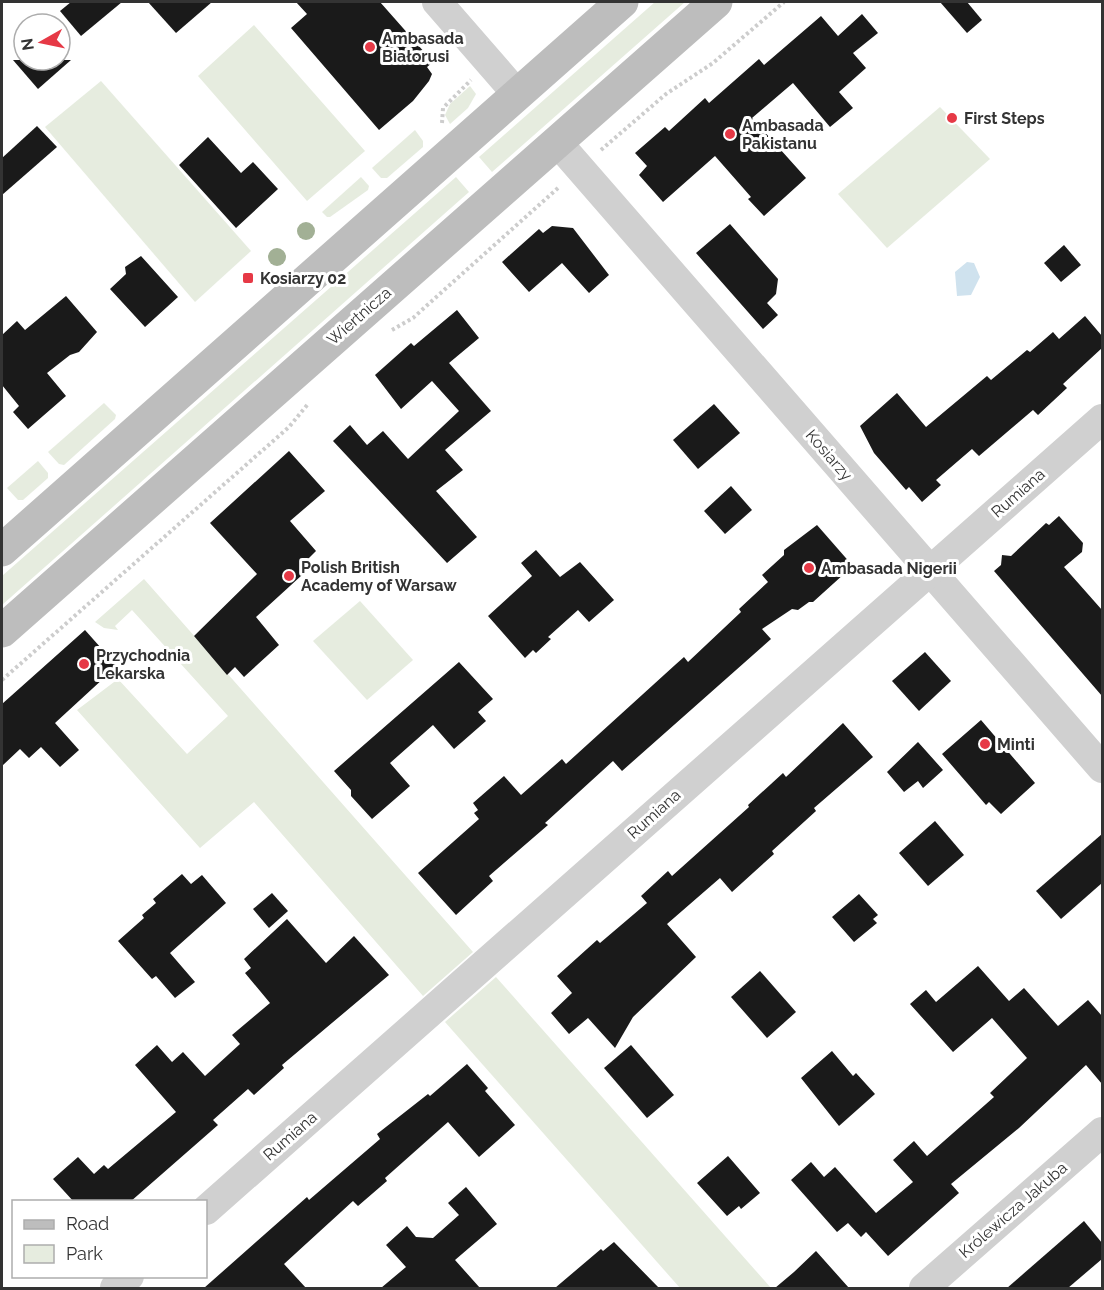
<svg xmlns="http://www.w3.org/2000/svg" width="1104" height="1290" font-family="Raleway,sans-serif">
  <rect width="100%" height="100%" fill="#fff"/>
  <g fill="#e6ecdf">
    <path d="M655,2H685L492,172L479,157Z"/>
    <path d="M254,25L365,151L307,201L198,76Z"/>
    <path d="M101,81L251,251L195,302L45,127Z"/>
    <path d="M470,86L476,94L468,108L450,124L445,115L450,104Z"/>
    <path d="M940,107L990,159L887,248L838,194Z"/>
    <path d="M415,130L423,141V147L387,178H381L372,168Z"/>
    <path d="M361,177L369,186L368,190L330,217H327L322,212Z"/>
    <path d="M456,177L469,192L2,605V576Z"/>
    <path d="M104,403L116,415L115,419L64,465L59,464L48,452Z"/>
    <path d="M38,461L48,473V478L23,500H18L7,488Z"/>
    <path d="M144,579L473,952L423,996L254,802L200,848L77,710L118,679L187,754L228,716L132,610L115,626L118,630L104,628L95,622Z"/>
    <path d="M360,601L413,660L367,700L313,641Z"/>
    <path d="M496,977L771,1288H680L445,1022Z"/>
  </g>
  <path fill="#cfe2ee" d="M967,262L974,263L980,277L971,295L957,296L955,272Z"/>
  <g fill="#1a1a1a">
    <path d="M71,2H122L81,36L60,11Z"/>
    <path d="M148,2H212L176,33Z"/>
    <path d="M296,2H380L433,62L427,67L432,74L429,81L413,101L379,130L291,28L307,14Z"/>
    <path d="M940,2H967L982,20L967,33Z"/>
    <path d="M862,14L878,33L853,53L866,68L839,92L853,108L830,127L793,83L752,118L806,178L764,216L748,199L751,197L715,156L663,202L639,175L647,166L635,153L665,127L669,131L705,98L709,103L759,59L764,65L821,16L838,36Z"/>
    <path d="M13,60H71L38,89Z"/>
    <path d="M37,126L57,147L2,195V158Z"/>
    <path d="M208,137L241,173L253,162L278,189L236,228L179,165Z"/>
    <path d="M730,224L778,279L776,294L767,303L778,315L763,329L696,253Z"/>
    <path d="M552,226L573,228L609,275L589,293L562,263L529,292L502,262L539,229L543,233Z"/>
    <path d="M1064,245L1081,265L1061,282L1044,263Z"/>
    <path d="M141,256L178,297L145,327L110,289L126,274L125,267Z"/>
    <path d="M66,296L97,332L79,352L70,355L47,373L66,396L28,429L13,412L19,406L2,385V335L17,321L25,330Z"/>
    <path d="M457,310L479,338L449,363L491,411L445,450L463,470L436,491L477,537L447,563L333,441L350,425L367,445L383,431L408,459L459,411L432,381L401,409L375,375L411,343L414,346Z"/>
    <path d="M1085,316L1102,336V348L1063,384L1067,388L1038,415L1033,410L979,456L972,449L936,480L941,485L922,502L909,487L906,490L874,453L860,426L897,393L926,427L987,376L991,380L1027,350L1030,352L1053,332L1059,339Z"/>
    <path d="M714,404L740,433L698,469L673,440Z"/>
    <path d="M289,451L325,491L290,521L316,551L308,559L313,565L256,617L279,645L244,677L235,667L227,675L194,636L257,574L210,523Z"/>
    <path d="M731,486L752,510L725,534L704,511Z"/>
    <path d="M1059,516L1083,543L1082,552L1064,567L1102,610V696L994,571L1001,565L1002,555L1011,556L1046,523L1049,525Z"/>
    <path d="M817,525L852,565L844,574L813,602H809L798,610L792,609L762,629L771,639L622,771L613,761L545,823L548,825L489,876L493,881L456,915L418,873L479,819L474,813L478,810L473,803L504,776L521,795L562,759L566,764L675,665L684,657L688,662L741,612L739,609L768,582L762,575L784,555V550Z"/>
    <path d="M536,550L560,577L580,562L614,600L589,622L578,610L548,637L551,639L536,653L533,650L525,658L488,616L532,576L521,563Z"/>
    <path d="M85,630L117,666L55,723L79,750L60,767L41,747L29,758L20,749L2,766V704Z"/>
    <path d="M925,652L951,681L919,711L892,681Z"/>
    <path d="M459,662L493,699L478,712L486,721L454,749L433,725L390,763L410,786L372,819L351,796V790L334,771Z"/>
    <path d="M981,720L1035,783L1001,814L989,802L986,805L942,754Z"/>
    <path d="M843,723L873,757L814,808L816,811L772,851L774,854L732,892L720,878L667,924L696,957L633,1017L615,1048L588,1018L569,1034L551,1013L572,993L557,976L597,940L600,943L647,903L641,896L668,871L672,876L749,807L748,805L783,773L786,777Z"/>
    <path d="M918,742L943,770L923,788L918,781L904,792L887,772Z"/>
    <path d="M935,821L964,855L928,886L899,853Z"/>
    <path d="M1102,834V883L1061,919L1036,891Z"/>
    <path d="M182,874L191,884L202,875L226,903L170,953L195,982L175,998L156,976L152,979L118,941L144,918L142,915L156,903L153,899Z"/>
    <path d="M272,893L288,911L269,928L253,909Z"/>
    <path d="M859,894L878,915L873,919L877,923L854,942L832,917Z"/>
    <path d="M287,919L326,963L354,936L389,975L282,1065L284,1068L254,1095L248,1089L213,1120L218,1125L130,1202H74L53,1179L78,1157L94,1174L104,1165L108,1169L176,1112L135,1065L157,1045L172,1062L183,1052L205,1076L240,1044L232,1035L270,1003L245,973L251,968L244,959Z"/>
    <path d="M978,966L1009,1001L1024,988L1058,1026L1088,1000L1102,1016V1084L1086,1065L1019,1128L951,1184L959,1193L888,1256L866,1232L861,1237L848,1223L837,1232L791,1180L811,1162L824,1177L835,1167L876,1213L913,1182L893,1160L914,1141L927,1156L994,1097L990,1093L1027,1058L992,1018L953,1052L910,1004L926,990L936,1002Z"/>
    <path d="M760,971L796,1012L767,1038L731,997Z"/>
    <path d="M631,1045L674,1095L647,1118L604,1068Z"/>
    <path d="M832,1051L853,1076L856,1073L875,1094L839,1126L801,1078Z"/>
    <path d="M467,1064L488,1088L485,1091L515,1125L479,1157L448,1122L385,1178L387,1181L358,1206L353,1201L284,1264L306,1288H204L307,1197L309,1200L380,1139L377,1134L428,1094L430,1096Z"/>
    <path d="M728,1156L760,1193L741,1209L739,1206L727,1216L697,1183Z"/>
    <path d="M466,1187L497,1224L455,1260L480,1288H381L406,1267L386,1245L407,1226L416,1237L433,1238L459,1215L448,1203Z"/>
    <path d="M1084,1221L1102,1243V1259L1068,1288H1007Z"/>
    <path d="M614,1242L659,1288H555L601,1249L603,1251Z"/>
    <path d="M816,1251L849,1288H775L794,1272Z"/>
  </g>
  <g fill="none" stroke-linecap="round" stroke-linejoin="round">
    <g stroke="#cdcdcd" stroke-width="4" stroke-dasharray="3 3" stroke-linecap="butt">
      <path d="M442,123L443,108L471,80"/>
      <path d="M601,150L666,94L713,63L784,2"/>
      <path d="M392,330L413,318L559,187"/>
      <path d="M2,680L289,427L308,404"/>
    </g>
    <g stroke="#d0d0d0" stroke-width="30">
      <path d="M437,2L517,94"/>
      <path d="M557,142L1102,768"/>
      <path d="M206,1210L1102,419"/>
      <path d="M115,1288L129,1276"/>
      <path d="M924,1288L1102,1132"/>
    </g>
    <g stroke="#bdbdbd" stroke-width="33">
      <path d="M2,550L622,2"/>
      <path d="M2,631L716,2"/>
    </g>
  </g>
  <g fill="#a2b095">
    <circle cx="306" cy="231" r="9"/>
    <circle cx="277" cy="257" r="9"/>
  </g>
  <g fill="#e63946" stroke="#fff" stroke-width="2">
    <circle cx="370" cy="47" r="6"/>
    <circle cx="952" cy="118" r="6"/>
    <circle cx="730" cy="134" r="6"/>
    <rect x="242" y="272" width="12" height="12" rx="3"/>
    <circle cx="809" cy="568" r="6"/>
    <circle cx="289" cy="576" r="6"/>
    <circle cx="84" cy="664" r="6"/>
    <circle cx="985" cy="744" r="6"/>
  </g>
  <g text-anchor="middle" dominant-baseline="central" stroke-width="6" stroke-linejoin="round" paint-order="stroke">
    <g font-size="16" font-weight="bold" fill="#333" stroke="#fff" text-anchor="start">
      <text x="382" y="38">Ambasada<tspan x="382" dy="18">Białorusi</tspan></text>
      <text x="964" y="118">First Steps</text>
      <text x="742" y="125">Ambasada<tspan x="742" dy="18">Pakistanu</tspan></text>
      <text x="260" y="278">Kosiarzy 02</text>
      <text x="301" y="567">Polish British<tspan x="301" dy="18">Academy of Warsaw</tspan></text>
      <text x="821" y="568">Ambasada Nigerii</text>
      <text x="96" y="655">Przychodnia<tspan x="96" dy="18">Lekarska</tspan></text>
      <text x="997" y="744">Minti</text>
    </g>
    <g font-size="16" fill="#333" stroke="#fff">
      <text transform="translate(359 316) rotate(-41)">Wiertnicza</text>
      <text transform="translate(829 455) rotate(49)">Kosiarzy</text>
      <text transform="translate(1018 493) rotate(-41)">Rumiana</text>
      <text transform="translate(654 814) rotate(-42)">Rumiana</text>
      <text transform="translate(290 1136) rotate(-41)">Rumiana</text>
      <text transform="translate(1013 1210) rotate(-41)">Królewicza Jakuba</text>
    </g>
  </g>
  <rect width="1104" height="1290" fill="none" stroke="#333333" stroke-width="6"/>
  <rect x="12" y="1200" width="195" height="78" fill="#ffffff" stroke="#adadad" stroke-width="1.5"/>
  <rect x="24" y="1220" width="30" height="9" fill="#bdbdbd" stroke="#adadad" stroke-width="1.5"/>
  <text x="66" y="1230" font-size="18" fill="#333333">Road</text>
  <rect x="24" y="1245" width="30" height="18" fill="#e6ecdf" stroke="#adadad" stroke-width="1.5"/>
  <text x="66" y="1260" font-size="18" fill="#333333">Park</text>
  <g transform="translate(42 42) rotate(261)"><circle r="28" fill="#ffffff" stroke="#adadad" stroke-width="1.5"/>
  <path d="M0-4.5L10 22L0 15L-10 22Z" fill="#e63946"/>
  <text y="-9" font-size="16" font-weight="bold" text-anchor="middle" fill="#333333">N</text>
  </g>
</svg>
